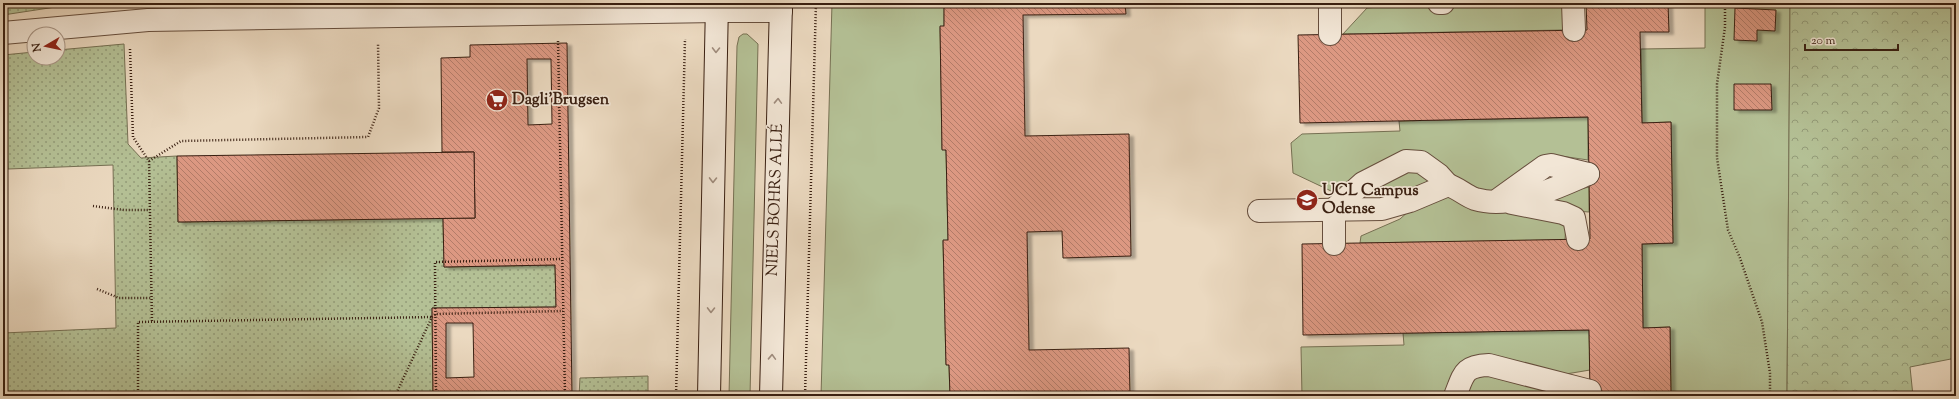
<svg xmlns="http://www.w3.org/2000/svg" width="1959" height="399" font-family="'Sorts Mill Goudy',serif">
  <defs>
    <pattern id="forest-crowns" width="20" height="18" patternUnits="userSpaceOnUse"><rect width="20" height="18" fill="#b4c095"/><path d="M2 6a3 3 0 1 1 6 0M12 15a3 3 0 1 1 6 0" fill="none" stroke="#939b78"/></pattern>
    <pattern id="park-dots" width="8" height="8" patternUnits="userSpaceOnUse"><rect width="8" height="8" fill="#b4c095"/><path d="M2 2h.1M6 6h.1" fill="none" stroke="#939b78" stroke-width="1.8" stroke-linecap="round"/></pattern>
    <pattern id="building-back-hatch" width="6" height="6" patternUnits="userSpaceOnUse"><rect width="6" height="6" fill="#dc9882"/><path d="M-1 5l2 2M0 0l6 6M5-1l2 2" fill="none" stroke="#b37b69"/></pattern>
    <filter id="shadow"><feDropShadow dx="4.5" dy="2.5" stdDeviation="1" flood-color="#0004"/></filter>
  </defs>
  <rect width="100%" height="100%" fill="#ebd9c0"/>
  <filter id="stains"><feTurbulence type="fractalNoise" baseFrequency=".005" numOctaves="4"/><feColorMatrix values="0 0 0 0 .2 0 0 0 0 .09 0 0 0 0 .02 0 0 0 .5 -.17"/></filter>
  <radialGradient id="worn" r=".72"><stop offset=".6" stop-color="#630" stop-opacity="0"/><stop offset="1" stop-color="#630" stop-opacity=".3"/></radialGradient>
  <g fill="#b4c095" stroke="#767053">
    <path d="M832,3H944V26L940,27L942,149L946,150L948,240L943,241L946,364L949,365L950,396H821Z"/>
    <path d="M1452,3H1563V30L1343,34L1367,8L1413,4L1446,6Z"/>
    <path d="M1705,3H1790L1787,396H1671L1670,327L1643,328L1642,244L1673,243L1671,122L1642,123L1641,49L1705,48Z"/>
    <path d="M743,34H747L758,44L750,396H729L737,46L739,37Z"/>
    <path d="M1588,117V160L1561,156L1554,157L1495,196L1403,159L1331,191L1293,173L1291,143L1302,134L1400,131L1399,121Z"/>
    <path d="M1400,167L1438,180L1400,195L1380,186Z"/>
    <path d="M1589,187V212L1561,210L1526,202Z"/>
    <path d="M1442,194L1566,221L1565,240L1360,243L1361,236L1400,219L1410,210Z"/>
    <path d="M1589,330L1590,370L1548,377L1488,362L1451,396H1302L1301,347L1404,345L1403,333Z"/>
    <path d="M1468,373L1546,383L1545,396H1457Z"/>
  </g>
  <path fill="url(#forest-crowns)" stroke="#767053" d="M1790,3H1956V358L1910,367L1913,396H1787Z"/>
  <g fill="url(#park-dots)" stroke="#767053">
    <path d="M3,3H82L3,15Z"/>
    <path d="M124,44L128,144L141,158L177,156L178,222L443,218L444,267L555,265L556,307L432,308L433,396H3V333L116,328L113,165L8,169L3,55L34,52V58H58V50Z"/>
    <path d="M648,376V396H579L580,378Z"/>
  </g>
  <g fill="url(#building-back-hatch)" stroke="#391f11" fill-rule="evenodd" filter="url(#shadow)">
    <path d="M944,3H1125L1126,14L1023,15L1025,136L1129,134L1131,256L1063,258L1062,231L1027,232L1029,350L1129,348L1130,396H950L949,365H946L943,240H948L946,150H942L940,26H944Z"/>
    <path d="M1586,3H1668L1669,32H1640L1642,123L1671,122L1673,243L1642,244L1643,328L1670,327L1671,396H1590L1589,330L1303,335L1302,244L1590,239L1588,117L1300,123L1298,35L1587,30Z"/>
    <path d="M1735,8L1776,10L1775,31L1757,30V41L1734,40Z"/>
    <path d="M567,43L572,396H433L432,308L556,307L555,265L444,267L443,218H475L474,152H442L441,58L470,57V45ZM527,59H551L552,124L528,125ZM446,323H473L474,377L446,378Z"/>
    <path d="M1734,84H1771L1772,110H1734Z"/>
    <path d="M474,152L475,218L178,222L177,156Z"/>
  </g>
  <g fill="none" stroke-linecap="round" stroke-linejoin="round">
    <g stroke="#664e3d" stroke-width="24">
      <g id="street">
        <path d="M1439,3H1443"/>
        <path d="M1573,3L1574,30"/>
        <path d="M3,33L148,20L717,11H781"/>
        <path d="M1330,34V3"/>
        <path d="M1499,199L1545,166L1551,165L1588,174"/>
        <path d="M1512,203L1563,213L1574,218L1578,239"/>
        <path d="M1259,211L1382,209L1410,201L1448,185C1458,188 1466,196 1475,199C1511,210 1556,188 1588,174"/>
        <path d="M1334,244V209L1363,183L1406,161L1421,162L1439,175L1448,185"/>
        <path d="M1455,396C1464,374 1463,366 1489,365L1590,391"/>
      </g>
    </g>
    <g stroke="#391f11" stroke-width="24">
      <g id="secondary">
        <path d="M709,396L717,3"/>
        <path d="M771,396L781,3"/>
      </g>
    </g>
    <g stroke="#391f11" stroke-width="2.5" stroke-dasharray="1 2" stroke-linecap="butt">
      <path d="M1725,3V27L1717,84V158L1728,230L1740,258L1762,322L1770,373V396"/>
      <path d="M558,41L565,396"/>
      <path d="M130,49L133,137L149,161L152,322"/>
      <path d="M149,161L181,141L368,137L379,108L378,43"/>
      <path d="M93,206L124,210H150"/>
      <path d="M97,289L119,298H151"/>
      <path d="M138,396V322L432,317"/>
      <path d="M395,396L432,317L436,314L563,311"/>
      <path d="M436,396L435,262L562,259"/>
      <path d="M676,396L685,39"/>
      <path d="M805,396L816,3"/>
    </g>
    <use href="#street" stroke="#f2e6d6" stroke-width="22"/>
    <use href="#secondary" stroke="#f2e6d6" stroke-width="22"/>
  </g>
  <defs><path id="oneway-chevron" d="M-2-3.5L2.5 0L-2 3.5" fill="none" stroke-width="1.6" stroke-linecap="round" stroke-linejoin="round"/></defs>
  <g stroke="#9f8c7d">
    <use href="#oneway-chevron" transform="translate(716 50) rotate(91)"/>
    <use href="#oneway-chevron" transform="translate(778 101) rotate(-88)"/>
    <use href="#oneway-chevron" transform="translate(713 180) rotate(91)"/>
    <use href="#oneway-chevron" transform="translate(711 310) rotate(91)"/>
    <use href="#oneway-chevron" transform="translate(772 357) rotate(-88)"/>
  </g>
  <defs>
    <g id="supermarket-disc" transform="scale(1.15)"><circle r="9.5" fill="#8f2418" stroke="#f2e6d6"/><path d="M-6-5.5h2.5l.6 2H6L4.5 2H-2.5L-4.4-4H-6ZM-1.5 3.2a1.3 1.3 0 1 0 .1 0ZM3 3.2a1.3 1.3 0 1 0 .1 0Z" fill="#fff"/></g>
    <g id="university-disc" transform="scale(1.15)"><circle r="9.5" fill="#8f2418" stroke="#f2e6d6"/><path d="M0-5L7-2L0 1L-7-2ZM-4 1L0 2.5L4 1V4Q0 6-4 4Z" fill="#fff"/></g>
  </defs>
  <g fill-rule="evenodd">
    <use href="#supermarket-disc" x="497" y="100"/>
    <use href="#university-disc" x="1307" y="200"/>
  </g>
  <g text-anchor="middle" dominant-baseline="central" stroke-width="3.5" stroke-linejoin="round" paint-order="stroke">
    <g font-size="16" font-weight="bold" fill="#391f11" stroke="#f2e6d6" text-anchor="start">
      <text x="512" y="100">Dagli'Brugsen</text>
      <text x="1322" y="191">UCL Campus<tspan x="1322" dy="18">Odense</tspan></text>
    </g>
    <g font-size="16" fill="#391f11" stroke="#f2e6d6">
      <text transform="translate(776 200) rotate(-88)">NIELS BOHRS ALLÉ</text>
    </g>
  </g>
  <rect width="1959" height="399" fill="none" stroke="#ebd9c0" stroke-width="16"/>
  <rect x="4" y="4" width="1951" height="391" fill="none" stroke="#391f11" stroke-width="2"/>
  <rect x="8" y="8" width="1943" height="383" fill="none" stroke="#391f11"/>
  <g transform="translate(46 46) rotate(261)"><circle r="19" fill="#f2e6d6" stroke="#a89687"/>
  <path d="M0-3L7 15L0 10L-7 15Z" fill="#8f2418"/>
  <text y="-6" font-size="11" font-weight="bold" text-anchor="middle" fill="#391f11">N</text>
  </g>
  <path d="M1805 44v6h93v-6" fill="none" stroke="#391f11" stroke-width="2"/>
  <text x="1811" y="44" font-size="12" fill="#391f11" stroke="#f2e6d6" stroke-width="3" paint-order="stroke">20 m</text>
  <rect width="100%" height="100%" filter="url(#stains)"/>
  <rect width="100%" height="100%" fill="url(#worn)"/>
</svg>
